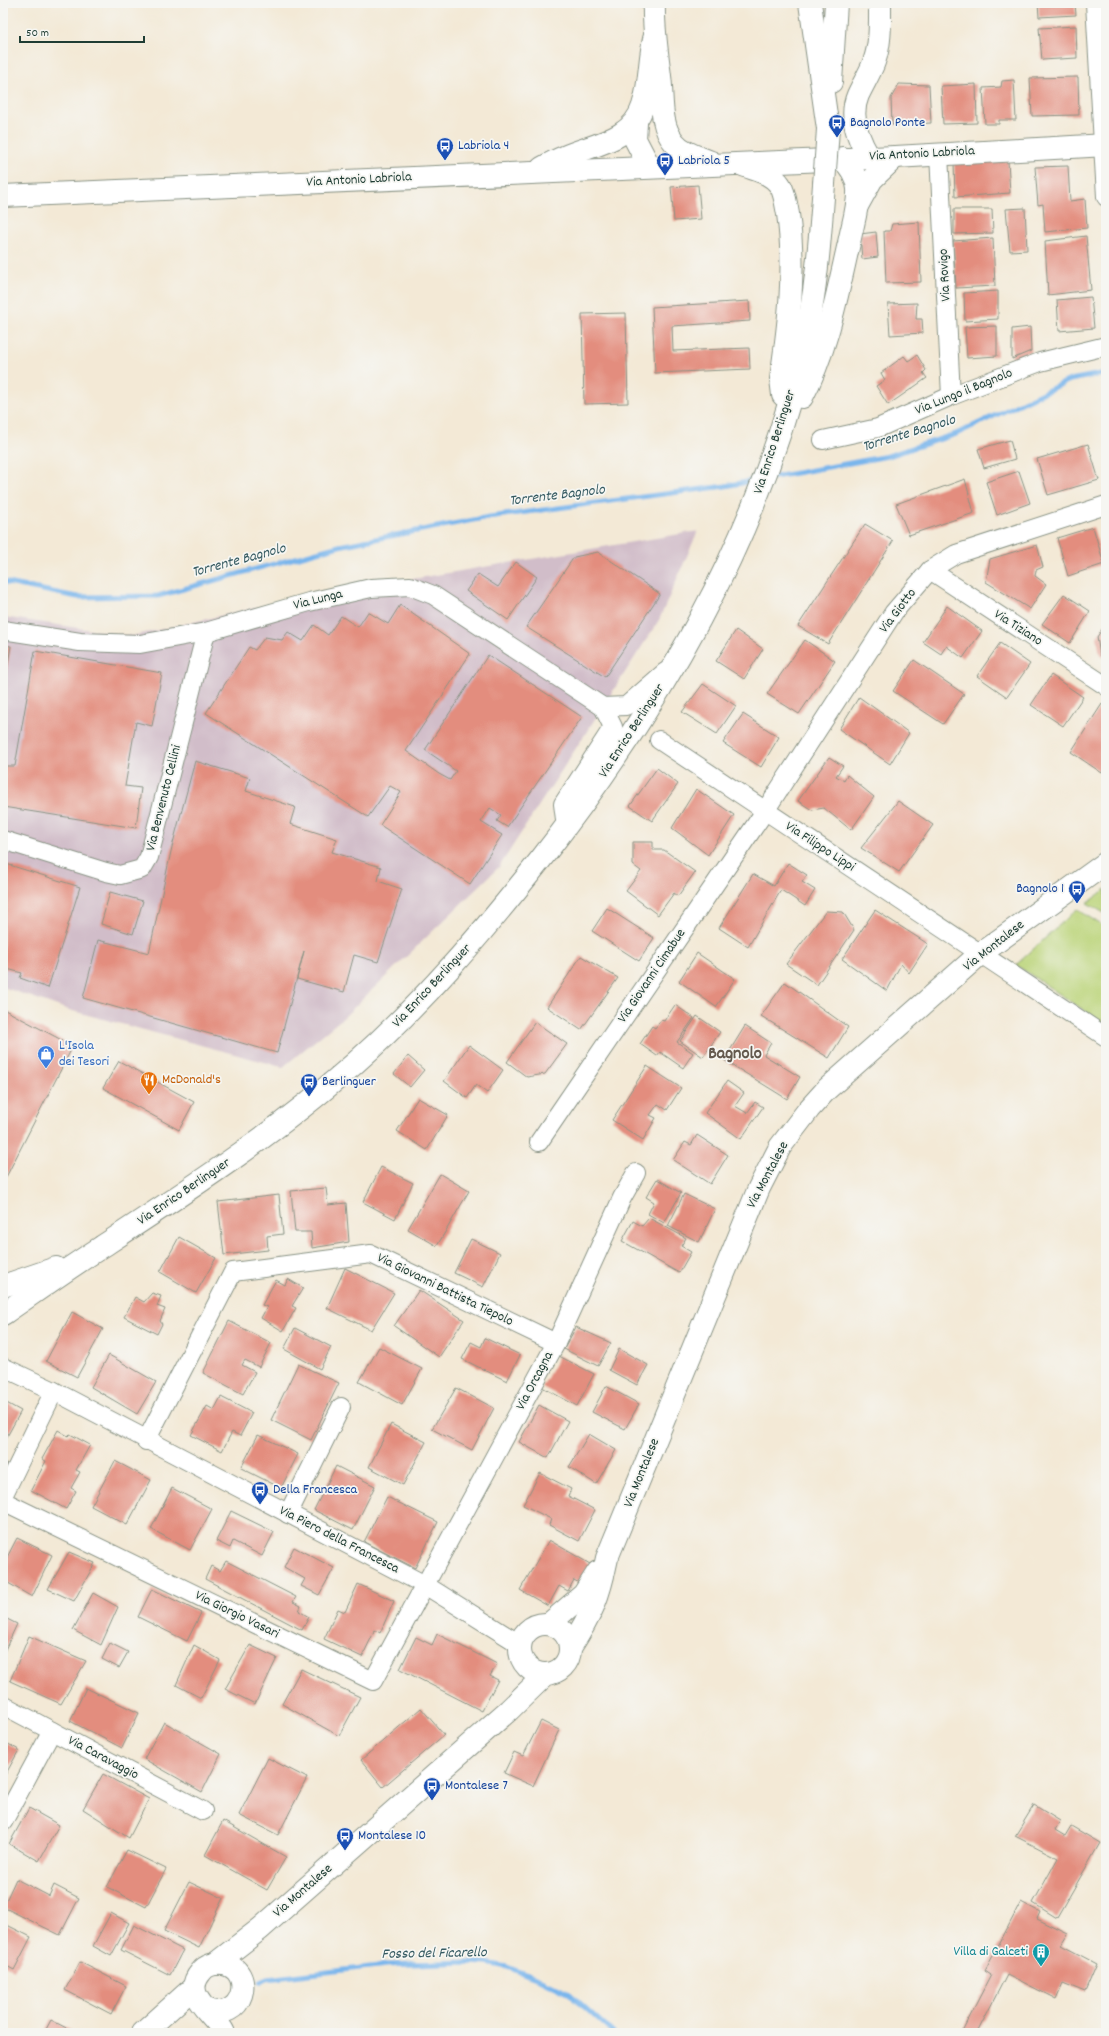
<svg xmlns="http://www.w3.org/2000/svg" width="1109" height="2036" font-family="Dekko,sans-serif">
  <rect width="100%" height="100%" fill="#f6f6f2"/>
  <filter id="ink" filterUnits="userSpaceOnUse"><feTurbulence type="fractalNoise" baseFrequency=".025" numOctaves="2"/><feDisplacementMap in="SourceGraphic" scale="8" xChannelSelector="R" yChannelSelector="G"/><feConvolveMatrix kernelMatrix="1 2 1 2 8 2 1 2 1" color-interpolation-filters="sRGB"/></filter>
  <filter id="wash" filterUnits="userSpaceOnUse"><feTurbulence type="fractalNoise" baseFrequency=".012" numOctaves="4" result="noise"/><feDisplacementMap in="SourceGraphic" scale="16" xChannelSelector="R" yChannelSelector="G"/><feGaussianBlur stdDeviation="0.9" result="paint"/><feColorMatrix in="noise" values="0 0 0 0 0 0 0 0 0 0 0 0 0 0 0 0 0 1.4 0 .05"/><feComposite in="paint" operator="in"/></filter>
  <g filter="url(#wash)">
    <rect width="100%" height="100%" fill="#f3e9d6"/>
    <path fill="#d1bdc9" d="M698,531L659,620L499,867L344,1017L283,1067L69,1010L3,987V617L132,636L294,599Z"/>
    <g fill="#bbd479" stroke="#6d8856">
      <path d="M1106,889V914L1087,903Z"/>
      <path d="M1077,909L1106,928V1025L1016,965Z"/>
    </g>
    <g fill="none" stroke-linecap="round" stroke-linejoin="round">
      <g stroke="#7ab6ec" stroke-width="5">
        <path d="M769,478L888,456L956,434L1070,380L1106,373"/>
        <path d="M3,582L77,597L158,596L339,546L489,517L725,486L757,480"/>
        <path d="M260,1982L267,1979L387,1965L468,1962L486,1963L507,1967L541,1980L570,1994L613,2033"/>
      </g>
    </g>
    <g id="blocks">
      <g fill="#e38d7e">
        <path d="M1038,3H1075L1076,15L1039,17Z"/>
        <path d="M1076,26L1077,58L1042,60L1039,28Z"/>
        <path d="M1078,77L1079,115L1032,116L1030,78Z"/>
        <path d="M1014,80L1016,120H999V124H985L983,88L1001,87L1002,81Z"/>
        <path d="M899,84L929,85L931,123L892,125L891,98Z"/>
        <path d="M976,84L977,123L943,124L941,86Z"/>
        <path d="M1008,161L1010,193L955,197L954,163Z"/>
        <path d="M1068,166L1070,201L1085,199L1087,228L1045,232L1043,204L1038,205L1035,167Z"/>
        <path d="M698,185L701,219L674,221L671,187Z"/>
        <path d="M1025,208L1027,250L1010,251L1006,209Z"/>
        <path d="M954,209H992L993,233L954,234Z"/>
        <path d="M919,222L921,282L886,283L884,231H890L892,224Z"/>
        <path d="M876,232L878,257L862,259L860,234Z"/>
        <path d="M1086,236L1091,290L1048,295L1045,241Z"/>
        <path d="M993,238L995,286L956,288L953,241Z"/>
        <path d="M998,291V319L965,321L964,293Z"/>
        <path d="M1091,297L1094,328L1059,331L1057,300Z"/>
        <path d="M749,301L750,321L672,326L673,351L749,348L750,369L655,373L652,307Z"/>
        <path d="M917,303L916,319H922L923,333L890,335L888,304Z"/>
        <path d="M626,313L628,403L584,404L582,314Z"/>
        <path d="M997,326V356L967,358L965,327Z"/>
        <path d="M1030,327L1031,351L1012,359V329Z"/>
        <path d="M917,355L926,370L923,373L927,378L888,405L876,386L885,380L881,373L904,356L908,361Z"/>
        <path d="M1010,440L1015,459L984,468L978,449Z"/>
        <path d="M1088,444L1099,480L1048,495L1037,459Z"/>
        <path d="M1019,471L1030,503L997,515L986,482Z"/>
        <path d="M965,479L974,513L909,535L896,504Z"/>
        <path d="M865,524L893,541L828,644L798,626Z"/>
        <path d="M1093,527L1104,564L1068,576L1057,538Z"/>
        <path d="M1037,545L1043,567L1036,570L1035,576L1046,584L1030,609L986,582L990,559Z"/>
        <path d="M598,552L660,594L605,677L526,627L574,557Z"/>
        <path d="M516,562L537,577L508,620L466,591L478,574L498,587Z"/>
        <path d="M1064,594L1090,611L1070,643L1042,624Z"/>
        <path d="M400,605L470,654L406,751L439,774L450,780L456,771L425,750L488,655L582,717L507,827L497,821L501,815L490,808L481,822L502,835L470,884L380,825L401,792L390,786L368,817L206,713L249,647L255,650L265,637L282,640L288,632L303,641L314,625L328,635L341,616L358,627L368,612L388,624Z"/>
        <path d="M947,606L982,631L963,658L946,646L941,654L923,642Z"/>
        <path d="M1106,623V659L1100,655L1097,637Z"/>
        <path d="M736,630L763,649L744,679L716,661Z"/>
        <path d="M805,640L835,661L799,714L767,694Z"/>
        <path d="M1000,643L1030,664L1007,697L977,676Z"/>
        <path d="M3,645L11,646L6,675L3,674Z"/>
        <path d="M35,651L162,673L152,726L136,722L125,786L141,788L136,828L3,807V766H15Z"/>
        <path d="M914,660L964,694L943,724L893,691Z"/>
        <path d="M1051,675L1083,697L1063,726L1031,705Z"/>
        <path d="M703,684L736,706L717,734L682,712Z"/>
        <path d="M859,697L909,733L890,764L839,729Z"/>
        <path d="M1102,704L1106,707V767L1102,773L1071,752Z"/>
        <path d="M743,714L779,737L761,767L723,743Z"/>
        <path d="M829,757L843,766L836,776L844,781L847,775L874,797L851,830L824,808L812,810L798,801Z"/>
        <path d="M195,761L250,778L246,791L295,807L290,824L337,839L332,852L381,867L378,881L402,889L378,962L354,955L344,992L297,979L304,951L277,1053L83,998L98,940L149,953L172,847Z"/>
        <path d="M657,768L678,784L652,821L630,806Z"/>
        <path d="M696,789L734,815L708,855L672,828Z"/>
        <path d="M898,801L933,825L899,872L861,848Z"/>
        <path d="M633,842H653V850H664L695,872L678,896L674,893L658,915L626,891L641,871L633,865Z"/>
        <path d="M3,863L80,887L48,988L20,978L22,973L3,968Z"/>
        <path d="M788,863L807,875L802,882L815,890L805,906L781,890L748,947L719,928L753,874L774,886Z"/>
        <path d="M110,892L143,901L133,934L101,924Z"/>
        <path d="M607,908L654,938L639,961L592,931Z"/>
        <path d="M875,910L928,944L909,973L901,964L887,991L842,959Z"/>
        <path d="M826,911L843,912L854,930L817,985L786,964Z"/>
        <path d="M697,953L735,979L716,1007L679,981Z"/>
        <path d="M581,956L618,978L581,1030L547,1007Z"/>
        <path d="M785,982L848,1027L829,1058L761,1016Z"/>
        <path d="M675,1005L694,1018L677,1042L693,1053L683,1068L660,1052L657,1056L640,1044L652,1026L655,1028L661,1020L664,1021Z"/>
        <path d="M3,1009L73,1046L3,1183Z"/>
        <path d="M697,1016L720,1032L703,1057L680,1041Z"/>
        <path d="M535,1022L567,1044L545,1074L527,1077L507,1062Z"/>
        <path d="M745,1026L771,1043L764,1055L800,1077L787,1099L724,1060Z"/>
        <path d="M469,1045L503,1070L487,1093L476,1085L467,1098L444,1081Z"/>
        <path d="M408,1056L424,1070L410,1087L394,1074Z"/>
        <path d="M119,1061L194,1102L179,1130L103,1088Z"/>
        <path d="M647,1066L681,1088L667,1110L658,1104L650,1115L656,1118L643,1140L612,1120Z"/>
        <path d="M727,1081L744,1093L735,1106L747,1113L755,1102L763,1107L741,1139L705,1113Z"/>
        <path d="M418,1098L448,1115L427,1150L397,1131Z"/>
        <path d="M697,1135L728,1155L710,1184L673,1160L685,1142L691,1145Z"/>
        <path d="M381,1167L413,1183L395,1219L363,1202Z"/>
        <path d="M440,1174L469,1191L437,1246L408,1229Z"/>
        <path d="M657,1179L681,1193L664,1223L648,1214L654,1202L646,1197Z"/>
        <path d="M326,1188L328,1205L346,1203L349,1242L312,1248L311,1232H295L291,1191Z"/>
        <path d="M684,1194L715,1209L699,1242L668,1226Z"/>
        <path d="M279,1195L283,1234L267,1236L268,1250L224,1255L218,1202Z"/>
        <path d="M649,1218L686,1238L681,1246L691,1252L679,1273L622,1241L633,1221L642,1226Z"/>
        <path d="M179,1237L216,1258L196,1293L160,1272Z"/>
        <path d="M471,1239L500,1253L483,1287L454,1273Z"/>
        <path d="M345,1268L394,1293L371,1330L327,1308Z"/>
        <path d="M288,1279L303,1288L292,1306L296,1308L283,1331L261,1318L267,1307L262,1305L276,1280L285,1285Z"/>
        <path d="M419,1290L464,1320L439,1357L394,1326Z"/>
        <path d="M152,1293L161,1296L157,1306L165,1309L160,1321L162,1324L157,1334L124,1317L135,1297L144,1302Z"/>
        <path d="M72,1312L103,1329L77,1377L46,1361Z"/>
        <path d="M229,1321L271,1343L259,1367L245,1360L242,1365L255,1372L243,1394L203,1373Z"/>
        <path d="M576,1327L611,1343L598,1366L564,1349Z"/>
        <path d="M295,1328L331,1347L320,1369L284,1349Z"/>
        <path d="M485,1338L520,1355L507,1381L462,1359L471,1342L481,1347Z"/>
        <path d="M379,1347L422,1369L402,1405L359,1382Z"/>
        <path d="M619,1349L648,1365L637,1385L609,1370Z"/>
        <path d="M109,1355L156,1382L137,1414L91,1387Z"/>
        <path d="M559,1356L594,1374L577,1406L542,1387Z"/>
        <path d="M298,1364L339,1383L311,1440L271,1420Z"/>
        <path d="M606,1386L639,1404L625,1429L592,1412Z"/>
        <path d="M456,1388L494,1408L472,1450L432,1429Z"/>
        <path d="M221,1397L252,1413L240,1436L232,1432L222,1451L191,1435L207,1406L214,1410Z"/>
        <path d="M3,1401L21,1411L4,1442L3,1441Z"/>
        <path d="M539,1405L568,1421L548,1458L519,1442Z"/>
        <path d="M391,1424L426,1442L403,1485L369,1467Z"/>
        <path d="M58,1430L68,1436L70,1434L90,1445L76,1470L80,1472L71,1488L76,1491L66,1509L31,1490L46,1461L42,1459Z"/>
        <path d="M589,1434L616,1450L596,1484L569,1467Z"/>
        <path d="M258,1435L298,1454L281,1488L241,1468Z"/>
        <path d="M115,1461L151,1480L127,1525L91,1506Z"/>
        <path d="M3,1462L8,1464L3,1473Z"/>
        <path d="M336,1466L375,1486L353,1530L314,1510Z"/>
        <path d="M540,1473L571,1489L568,1496L595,1510L579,1541L549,1525L551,1519L523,1505Z"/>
        <path d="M172,1488L212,1509L190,1550L151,1529Z"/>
        <path d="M387,1497L438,1522L415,1568L364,1542Z"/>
        <path d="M231,1511L274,1532L262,1556L233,1541L230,1548L216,1541Z"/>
        <path d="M17,1538L52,1555L32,1597L3,1580V1565Z"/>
        <path d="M549,1540L590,1564L579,1583L574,1580L568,1591L559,1586L548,1606L520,1590Z"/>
        <path d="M294,1547L334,1568L319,1595L301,1586L305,1579L284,1567Z"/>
        <path d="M69,1552L95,1563L74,1601L48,1589Z"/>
        <path d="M226,1561L296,1597L293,1602L301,1606L299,1611L309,1617L302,1630L205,1579L211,1566L220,1571Z"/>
        <path d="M358,1584L394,1601L380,1633L375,1630L362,1657L324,1639L338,1609L345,1612Z"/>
        <path d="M152,1589L201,1613L187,1641L138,1617Z"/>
        <path d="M93,1593L118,1607L101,1645L73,1630Z"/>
        <path d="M3,1617L17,1624L3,1654Z"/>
        <path d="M437,1634L497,1664L490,1676L498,1680L482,1711L400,1669L416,1637L432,1645Z"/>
        <path d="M29,1636L86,1661L61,1704L10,1681Z"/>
        <path d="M110,1643L128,1652L119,1668L102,1659Z"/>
        <path d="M194,1645L220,1660L201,1698L176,1685Z"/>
        <path d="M250,1645L277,1658L255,1704L225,1689Z"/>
        <path d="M301,1669L360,1697L339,1736L282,1704Z"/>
        <path d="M86,1688L139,1713L122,1748L70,1721Z"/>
        <path d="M421,1708L444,1735L383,1787L361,1760Z"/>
        <path d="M541,1721L559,1730L533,1786L504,1773L514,1752L523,1756Z"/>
        <path d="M164,1722L221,1754L202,1792L144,1759Z"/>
        <path d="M3,1741L19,1750L3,1779Z"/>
        <path d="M268,1758L307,1778L278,1835L239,1815Z"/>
        <path d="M103,1774L149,1799L129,1838L83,1809Z"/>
        <path d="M1034,1805L1060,1821L1055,1830L1065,1836L1071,1826L1100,1843L1057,1918L1033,1903L1058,1858L1015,1836Z"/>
        <path d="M29,1808L59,1825L39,1861L9,1844Z"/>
        <path d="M223,1821L286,1857L267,1890L205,1855Z"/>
        <path d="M127,1850L166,1869L146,1907L107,1887Z"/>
        <path d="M16,1879L49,1896L54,1885L79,1898L60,1935L3,1907Z"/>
        <path d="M189,1882L223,1898L199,1948L164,1931Z"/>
        <path d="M1021,1902L1040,1912L1037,1919L1068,1934L1061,1945L1097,1964L1085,1992L1063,1983L1056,1999L1007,1974L977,2033H961L991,1975L985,1971Z"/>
        <path d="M111,1913L129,1923L111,1956L93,1946Z"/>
        <path d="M3,1923L31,1937L14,1970L3,1964Z"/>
        <path d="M134,1925L183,1950L170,1975L121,1950Z"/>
        <path d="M80,1962L126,1986L111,2014L65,1990Z"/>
        <path d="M51,2020L76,2033H44Z"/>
      </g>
    </g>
  </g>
  <g filter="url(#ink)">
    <use href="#blocks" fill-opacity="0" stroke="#899385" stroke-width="1"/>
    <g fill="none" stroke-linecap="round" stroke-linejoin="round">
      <g stroke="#899385" stroke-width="20">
        <g id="street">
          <path d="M1095,3L1106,197"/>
          <path d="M939,154L951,396"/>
          <path d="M823,440L878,428L951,396L1040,362L1106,346"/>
          <path d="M930,570L1106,686"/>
          <path d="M3,630L80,642L140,644L206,632L309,602L371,588L410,586L433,595L603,707L613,727L563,804L566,827"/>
          <path d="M603,707L626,706L665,672"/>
          <path d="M659,740L1106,1037"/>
          <path d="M3,840L106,872L120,875L142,869L149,857L206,632"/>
          <path d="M539,1142L765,811L894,612L930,570L956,554L1106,505"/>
          <path d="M3,1367L54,1391L425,1585L521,1645"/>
          <path d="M146,1441L233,1272L371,1254L556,1343"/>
          <path d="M3,1496L54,1391"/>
          <path d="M3,1501L373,1681L556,1343L622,1198L636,1173"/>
          <path d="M288,1514L341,1407"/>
          <path d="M3,1705L203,1811"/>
          <path d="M3,1822L52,1731"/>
        </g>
      </g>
      <g stroke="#899385" stroke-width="24">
        <g id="secondary">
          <path d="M654,3C653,28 657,52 660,76C663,97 659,125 674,142C682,153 699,157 711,162"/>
          <path d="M810,3L828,129"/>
          <path d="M831,82L836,3"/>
          <path d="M636,123L635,139L649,166"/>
          <path d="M869,157C858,139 849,116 858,95C863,84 870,73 874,62C881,43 880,22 880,3"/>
          <path d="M743,165C755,170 772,173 780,185C785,193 786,204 788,214C796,269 789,324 781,379L783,395"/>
          <path d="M542,168C549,164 556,160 564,157C593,144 632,141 643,106C650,86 649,61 654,39"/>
          <path d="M3,196L895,157L1106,145"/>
          <path d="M857,206L872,179L895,157"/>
          <path d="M802,397C827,350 837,295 849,243C852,226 859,207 858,189C857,176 850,167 842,158"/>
          <path d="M3,1286L56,1268"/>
          <path d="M3,1314C35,1292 67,1269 100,1248C187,1191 275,1134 354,1064C424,1002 483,932 541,859C660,707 758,541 803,351C816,296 820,240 824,184"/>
          <path d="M549,1624L584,1594L598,1572"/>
          <circle cx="545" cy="1649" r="25"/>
          <path d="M570,1648C592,1614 599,1597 607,1558L759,1188L780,1147L809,1109L827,1089L980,954L1106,863"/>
          <path d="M215,1964L260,1929L509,1710L546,1674"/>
          <path d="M206,2009C243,2025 257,1970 223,1964C215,1963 206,1965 201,1972C180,1996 215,2013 224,2033"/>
          <path d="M143,2033L194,1987"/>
        </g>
      </g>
      <use href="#street" stroke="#fff" stroke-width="18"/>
      <use href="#secondary" stroke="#fff" stroke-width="22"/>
      <g stroke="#899385" stroke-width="24" stroke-linecap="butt">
        <path id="secondary-bridge" d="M824,184L828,129"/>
      </g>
      <use href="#secondary-bridge" stroke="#fff" stroke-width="22"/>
    </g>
  </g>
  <defs>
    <g id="bus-pin" transform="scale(0.9)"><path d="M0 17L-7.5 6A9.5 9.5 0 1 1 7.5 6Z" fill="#1a4fb4" stroke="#f6f6f2"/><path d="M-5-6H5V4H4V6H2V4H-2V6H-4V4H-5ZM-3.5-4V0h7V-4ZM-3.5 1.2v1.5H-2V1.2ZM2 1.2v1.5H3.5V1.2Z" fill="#fff"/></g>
    <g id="shop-pin" transform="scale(0.9)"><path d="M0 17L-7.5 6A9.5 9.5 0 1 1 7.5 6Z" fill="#3f7fe0" stroke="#f6f6f2"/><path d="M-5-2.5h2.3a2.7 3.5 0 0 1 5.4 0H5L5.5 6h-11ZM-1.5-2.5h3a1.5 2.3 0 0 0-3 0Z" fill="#fff"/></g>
    <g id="restaurant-pin" transform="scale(0.9)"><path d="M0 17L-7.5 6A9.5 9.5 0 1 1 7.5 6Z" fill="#e8710a" stroke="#f6f6f2"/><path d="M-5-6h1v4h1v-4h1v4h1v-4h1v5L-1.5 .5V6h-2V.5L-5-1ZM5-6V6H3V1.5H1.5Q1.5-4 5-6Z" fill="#fff"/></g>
    <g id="building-pin" transform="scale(0.9)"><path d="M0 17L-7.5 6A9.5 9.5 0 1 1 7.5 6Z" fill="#0f9aa8" stroke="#f6f6f2"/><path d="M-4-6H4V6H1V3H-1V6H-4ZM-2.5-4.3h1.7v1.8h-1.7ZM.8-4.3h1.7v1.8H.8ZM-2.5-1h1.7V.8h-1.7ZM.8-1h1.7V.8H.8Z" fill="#fff"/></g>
  </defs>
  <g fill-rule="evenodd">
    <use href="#bus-pin" x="837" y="123"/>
    <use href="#bus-pin" x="445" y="146"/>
    <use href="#bus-pin" x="665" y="161"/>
    <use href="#bus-pin" x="1077" y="889"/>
    <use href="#shop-pin" x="46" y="1054"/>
    <use href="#restaurant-pin" x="149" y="1080"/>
    <use href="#bus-pin" x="309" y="1082"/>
    <use href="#bus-pin" x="260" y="1490"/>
    <use href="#bus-pin" x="432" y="1786"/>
    <use href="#bus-pin" x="345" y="1836"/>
    <use href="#building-pin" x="1041" y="1952"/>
  </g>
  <g text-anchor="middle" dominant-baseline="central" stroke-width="3.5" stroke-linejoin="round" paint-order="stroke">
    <g font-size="14" fill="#164399" stroke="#f6f6f2" text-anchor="start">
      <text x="850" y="123">Bagnolo Ponte</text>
      <text x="458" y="146">Labriola 4</text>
      <text x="678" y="161">Labriola 5</text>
      <text x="1064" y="889" text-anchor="end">Bagnolo 1</text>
      <text x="322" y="1082">Berlinguer</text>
      <text x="273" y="1490">Della Francesca</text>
      <text x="445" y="1786">Montalese 7</text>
      <text x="358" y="1836">Montalese 10</text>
    </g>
    <g font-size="14" fill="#1f3d34" stroke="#f6f6f2">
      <text transform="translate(922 154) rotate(-3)">Via Antonio Labriola</text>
      <text transform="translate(359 180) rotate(-3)">Via Antonio Labriola</text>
      <text transform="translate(945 275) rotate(-93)">Via Rovigo</text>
      <text transform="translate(964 392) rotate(-22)">Via Lungo il Bagnolo</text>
      <text transform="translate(775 442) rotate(-72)">Via Enrico Berlinguer</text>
      <text transform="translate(318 600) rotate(-14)">Via Lunga</text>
      <text transform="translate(898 611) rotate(-53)">Via Giotto</text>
      <text transform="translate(1018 628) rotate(33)">Via Tiziano</text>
      <text transform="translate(632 731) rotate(-57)">Via Enrico Berlinguer</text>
      <text transform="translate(164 798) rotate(-76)">Via Benvenuto Cellini</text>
      <text transform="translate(820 847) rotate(33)">Via Filippo Lippi</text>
      <text transform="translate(994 946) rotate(-38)">Via Montalese</text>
      <text transform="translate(652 976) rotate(-56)">Via Giovanni Cimabue</text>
      <text transform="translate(432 986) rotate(-47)">Via Enrico Berlinguer</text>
      <text transform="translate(768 1175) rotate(-62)">Via Montalese</text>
      <text transform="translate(184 1192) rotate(-34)">Via Enrico Berlinguer</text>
      <text transform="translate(445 1290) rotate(26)">Via Giovanni Battista Tiepolo</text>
      <text transform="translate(535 1381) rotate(-62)">Via Orcagna</text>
      <text transform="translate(642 1473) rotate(-68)">Via Montalese</text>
      <text transform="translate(339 1540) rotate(27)">Via Piero della Francesca</text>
      <text transform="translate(237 1615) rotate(26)">Via Giorgio Vasari</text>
      <text transform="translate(103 1758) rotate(28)">Via Caravaggio</text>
      <text transform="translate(303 1891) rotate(-41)">Via Montalese</text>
    </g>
    <g font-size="14" fill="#366cbe" stroke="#f6f6f2" text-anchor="start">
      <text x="59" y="1046">L'Isola<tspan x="59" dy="16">dei Tesori</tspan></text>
    </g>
    <g font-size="14" fill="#c56008" stroke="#f6f6f2" text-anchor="start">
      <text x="162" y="1080">McDonald's</text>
    </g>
    <g font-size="14" fill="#0d838f" stroke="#f6f6f2" text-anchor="end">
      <text x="1028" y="1952">Villa di Galceti</text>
    </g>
    <g font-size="15" font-style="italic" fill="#365b62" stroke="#f6f6f2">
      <text transform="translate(909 434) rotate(-17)">Torrente Bagnolo</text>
      <text transform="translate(557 496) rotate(-7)">Torrente Bagnolo</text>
      <text transform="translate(239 561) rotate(-15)">Torrente Bagnolo</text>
      <text transform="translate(434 1954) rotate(-1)">Fosso del Ficarello</text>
    </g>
    <g font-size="18" font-weight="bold" fill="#64594e" stroke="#f6f6f2">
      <text x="735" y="1054">Bagnolo</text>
    </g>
  </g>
  <rect width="1109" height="2036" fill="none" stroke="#f6f6f2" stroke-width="16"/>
  <path d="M20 36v6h124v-6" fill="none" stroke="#1f3d34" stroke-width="2"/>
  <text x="26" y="36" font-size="12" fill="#1f3d34" stroke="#f6f6f2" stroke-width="3" paint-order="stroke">50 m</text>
</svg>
